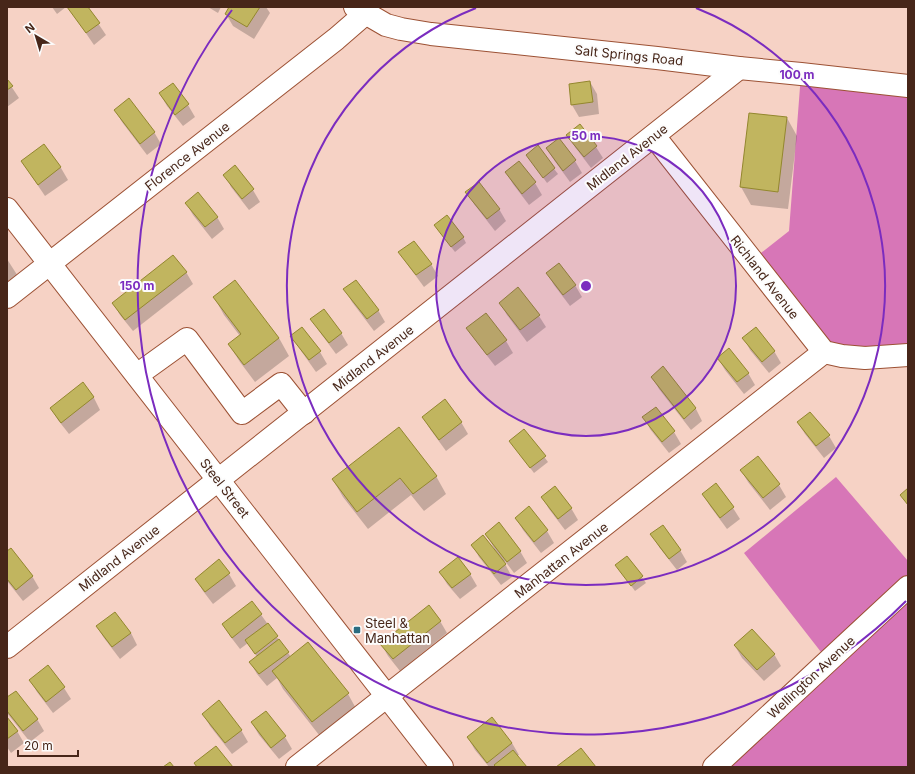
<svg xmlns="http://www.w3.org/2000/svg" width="915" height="774" font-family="Inter,sans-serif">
  <rect width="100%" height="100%" fill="#f6d2c5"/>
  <g fill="#d776b7">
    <path d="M801,74L908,86V355L842,356L752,260L789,231Z"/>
    <path d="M836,477L908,561V767H714L828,661L744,553Z"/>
  </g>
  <g fill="#0003">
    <path d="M52,7H66L57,14Z"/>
    <path d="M68,7H87L106,35L94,45Z"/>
    <path d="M208,7H221L218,13Z"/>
    <path d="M230,7H266L270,13L254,39L233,26L226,14Z"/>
    <path d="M7,80L19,98L7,107Z"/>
    <path d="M590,82L597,94L599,114L579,117L572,105L570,85Z"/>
    <path d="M160,94L188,105L195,117L183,126L167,106Z"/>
    <path d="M115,110L154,132L161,144L147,155L122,122Z"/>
    <path d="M787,118L797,136L788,209L751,205L741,187Z"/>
    <path d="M580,125L596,147L603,158L591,168L575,147L568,135Z"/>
    <path d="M559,139L575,161L582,173L570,182L554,160L547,149Z"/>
    <path d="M44,146L61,168L68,180L45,196L22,162Z"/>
    <path d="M537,147L558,174L547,183L527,155Z"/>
    <path d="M519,162L535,183L542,195L529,205L513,184L506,172Z"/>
    <path d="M235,167L253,190L260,202L249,210L231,187L225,175Z"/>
    <path d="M467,192L499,209L506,221L495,231L474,204Z"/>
    <path d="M186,203L217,217L224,229L212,239L193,215Z"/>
    <path d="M435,226L463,237L466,243L455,252Z"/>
    <path d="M400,253L431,264L438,276L424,287L407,264Z"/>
    <path d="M7,259L21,281L7,292Z"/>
    <path d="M186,272L193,284L133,331L120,315L113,303Z"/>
    <path d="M547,273L575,285L582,297L570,306L554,285Z"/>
    <path d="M345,290L378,310L385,322L374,331L352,302Z"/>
    <path d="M214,297L279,338L289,356L255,382L240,362L229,345L240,336L224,315Z"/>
    <path d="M500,303L539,316L546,327L527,342L507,315Z"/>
    <path d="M312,319L341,333L348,345L336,354L319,331Z"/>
    <path d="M302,328L320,352L327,364L316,372L299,348L292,336Z"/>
    <path d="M468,329L506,341L513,353L495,366L475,340Z"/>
    <path d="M744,338L774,351L781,363L769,373L750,350Z"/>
    <path d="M718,358L748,373L755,385L744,394L725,370Z"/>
    <path d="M663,368L696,409L702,421L691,430L659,389L652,377Z"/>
    <path d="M83,384L94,398L100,410L69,434L58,420L51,408Z"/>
    <path d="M445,401L461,422L468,434L446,451L430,429L423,417Z"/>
    <path d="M656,408L674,432L681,444L669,453L650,429L644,417Z"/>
    <path d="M810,413L829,436L836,448L824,458L805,434L798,423Z"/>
    <path d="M524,430L548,462L534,473L510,441Z"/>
    <path d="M757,457L779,485L786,497L770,510L748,482L741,470Z"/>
    <path d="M436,476L446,494L424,511L411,495L368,529L343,497L333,480Z"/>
    <path d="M703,494L733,508L740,519L727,529L710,506Z"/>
    <path d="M542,497L571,508L578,520L565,530L549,509Z"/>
    <path d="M516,518L547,531L554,543L541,553L523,530Z"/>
    <path d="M486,534L520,551L527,563L514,573L505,561L504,562L512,577L501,585L479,557L472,545L495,550Z"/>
    <path d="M652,535L680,550L687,562L677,570L659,547Z"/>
    <path d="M7,552L32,576L39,588L23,601L7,581Z"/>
    <path d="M627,557L646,583L635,591L616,565Z"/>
    <path d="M440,572L470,574L477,586L460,599L447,584Z"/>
    <path d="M229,574L236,586L213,604L203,591L196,579Z"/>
    <path d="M252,602L291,657L308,644L348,694L358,712L323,740L283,689L277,678L267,686L257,674L250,662L257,657L248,643L240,649L230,636L223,624Z"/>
    <path d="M440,621L447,633L400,671L388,656L381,644Z"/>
    <path d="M97,627L131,633L137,645L120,659L104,638Z"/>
    <path d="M735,646L774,654L781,666L764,681L742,658Z"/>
    <path d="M48,666L64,688L71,699L53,713L37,692L30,680Z"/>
    <path d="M7,699L37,719L44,731L30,742L7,713Z"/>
    <path d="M266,712L285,737L292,749L279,759L259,735L252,723Z"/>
    <path d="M203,714L241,730L248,742L232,754L210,726Z"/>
    <path d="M7,718L17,731L24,743L11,753L7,747Z"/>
    <path d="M468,738L512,743L519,755L517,756L526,767H489L475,750Z"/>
  </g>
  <g fill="#c1b55f" stroke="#93872e">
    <path d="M67,7H88L100,23L86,33Z"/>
    <path d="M229,7H260L247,27L225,14Z"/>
    <path d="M7,79L13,86L7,90Z"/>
    <path d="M590,81L593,102L571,105L569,84Z"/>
    <path d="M173,83L189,104L175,115L159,93Z"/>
    <path d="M129,98L155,132L140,144L114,110Z"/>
    <path d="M749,113L787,117L778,192L740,187Z"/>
    <path d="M580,124L597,146L584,157L566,135Z"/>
    <path d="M559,138L576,160L563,171L546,148Z"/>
    <path d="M44,144L61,167L38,185L21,161Z"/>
    <path d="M538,145L555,168L543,178L526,155Z"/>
    <path d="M519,161L536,182L522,194L505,172Z"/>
    <path d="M235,165L254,189L242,199L223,175Z"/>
    <path d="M479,182L500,209L487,219L465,192Z"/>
    <path d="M198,192L218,217L205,227L185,203Z"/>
    <path d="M447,215L464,237L451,247L434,225Z"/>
    <path d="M414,241L432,264L416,275L398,252Z"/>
    <path d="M173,255L187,272L125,320L112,303Z"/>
    <path d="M559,263L576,285L563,295L546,273Z"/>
    <path d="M235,280L279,338L244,365L228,344L241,334L213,297Z"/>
    <path d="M356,280L379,310L367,319L343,289Z"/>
    <path d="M518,287L540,315L520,330L499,303Z"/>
    <path d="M324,309L342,333L329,343L310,319Z"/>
    <path d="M486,313L507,340L487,355L466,328Z"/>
    <path d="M302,327L321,351L309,360L290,336Z"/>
    <path d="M756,327L775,351L762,362L742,338Z"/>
    <path d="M729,348L749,373L737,382L717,358Z"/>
    <path d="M663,366L696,408L684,419L651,377Z"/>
    <path d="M83,382L94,397L61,423L50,408Z"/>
    <path d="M445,399L462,422L439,440L422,417Z"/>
    <path d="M656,407L675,431L662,442L642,417Z"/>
    <path d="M810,412L830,435L816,446L797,422Z"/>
    <path d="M399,427L437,476L413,494L400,478L357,512L332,479Z"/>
    <path d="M524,429L546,456L530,468L509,441Z"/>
    <path d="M758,456L780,484L763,498L740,470Z"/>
    <path d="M716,483L734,507L720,518L702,494Z"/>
    <path d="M555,486L572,508L558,519L541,497Z"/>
    <path d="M908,488V505L900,495Z"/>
    <path d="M529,506L548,530L534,542L515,518Z"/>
    <path d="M499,522L521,551L507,562L485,534Z"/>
    <path d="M663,525L681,550L669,559L650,534Z"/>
    <path d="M483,535L506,564L494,574L471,545Z"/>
    <path d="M11,548L33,576L16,590L7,579V551Z"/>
    <path d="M627,556L643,576L631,586L615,565Z"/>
    <path d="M458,557L471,574L452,588L439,572Z"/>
    <path d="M219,559L230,573L205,592L195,579Z"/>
    <path d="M252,601L262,614L232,638L222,624Z"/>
    <path d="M429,605L441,621L393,659L380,644Z"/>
    <path d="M115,612L131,633L112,647L96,626Z"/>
    <path d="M268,623L278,636L255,654L245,640Z"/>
    <path d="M752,629L775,654L757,670L734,645Z"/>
    <path d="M279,639L289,652L259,674L249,662Z"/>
    <path d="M308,642L349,693L312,722L272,671Z"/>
    <path d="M48,665L65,687L46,702L29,680Z"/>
    <path d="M16,691L38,719L23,731L7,711V697Z"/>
    <path d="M219,700L242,730L225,743L202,714Z"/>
    <path d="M266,711L286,736L271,748L251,722Z"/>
    <path d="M7,717L18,731L7,739Z"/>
    <path d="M492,717L512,743L487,763L467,737Z"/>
    <path d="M216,746L233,767H197L194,763Z"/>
    <path d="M581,748L596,767H556Z"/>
    <path d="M513,750L527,767H496L494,765Z"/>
    <path d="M170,762L174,767H163Z"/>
  </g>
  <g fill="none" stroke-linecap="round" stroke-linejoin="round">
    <g stroke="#9c5134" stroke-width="24">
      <g id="minor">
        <path d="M355,7L386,25L401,29L431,34L657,58L739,68L801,74L908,86"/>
        <path d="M654,136L824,352L842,356L865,358L908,355"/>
        <path d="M7,209L442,767"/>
        <path d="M7,297L336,39L366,13"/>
        <path d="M137,375L187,339L242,413L281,384L304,413"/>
        <path d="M7,647L739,68"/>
        <path d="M297,767L824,352"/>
        <path d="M714,767L908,587"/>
      </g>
    </g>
    <use href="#minor" stroke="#fff" stroke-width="22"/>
  </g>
  <circle cx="586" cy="286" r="150" fill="#7b2cbf" fill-opacity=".12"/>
  <g fill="none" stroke="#7b2cbf" stroke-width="2">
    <circle cx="586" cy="286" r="150"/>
    <path d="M696 8A299 299 0 1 1 476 8"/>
    <path d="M906 601A449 449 0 0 1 232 10"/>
  </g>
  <rect fill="#2c6c80" stroke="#fcfcfc" stroke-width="1.5" x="353" y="626" width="8" height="8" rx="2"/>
  <g text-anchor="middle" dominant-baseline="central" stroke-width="4" stroke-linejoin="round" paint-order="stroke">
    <g font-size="13" fill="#472619" stroke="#fcfcfc">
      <text transform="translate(629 55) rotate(6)">Salt Springs Road</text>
      <text transform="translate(187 156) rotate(-38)">Florence Avenue</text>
      <text transform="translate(627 157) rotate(-38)">Midland Avenue</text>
      <text transform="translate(765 277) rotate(52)">Richland Avenue</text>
      <text transform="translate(373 358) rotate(-38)">Midland Avenue</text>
      <text transform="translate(225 488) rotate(52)">Steel Street</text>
      <text transform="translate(119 558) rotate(-38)">Midland Avenue</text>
      <text transform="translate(561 560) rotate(-38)">Manhattan Avenue</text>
      <text transform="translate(811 677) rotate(-43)">Wellington Avenue</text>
    </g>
    <g font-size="13" fill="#472619" stroke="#fcfcfc" text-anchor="start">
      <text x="365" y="623">Steel &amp;<tspan x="365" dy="15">Manhattan</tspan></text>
    </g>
  </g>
  <circle cx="586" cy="286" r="6" fill="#7b2cbf" stroke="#fcfcfc" stroke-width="2"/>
  <g font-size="12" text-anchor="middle" font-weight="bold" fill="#7b2cbf" stroke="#fcfcfc" stroke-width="4" stroke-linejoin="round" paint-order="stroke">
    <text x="797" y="79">100 m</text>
    <text x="586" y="140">50 m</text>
    <text x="137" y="290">150 m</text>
  </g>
  <rect width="915" height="774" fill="none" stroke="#472619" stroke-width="16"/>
  <g transform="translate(36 36) rotate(322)" stroke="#fcfcfc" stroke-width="3" paint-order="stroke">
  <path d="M0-3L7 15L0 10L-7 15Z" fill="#472619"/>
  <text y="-6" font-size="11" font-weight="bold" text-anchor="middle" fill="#472619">N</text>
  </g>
  <path d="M18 750v6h60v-6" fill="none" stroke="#472619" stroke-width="2"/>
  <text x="24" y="750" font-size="12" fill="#472619" stroke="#fcfcfc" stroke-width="3" paint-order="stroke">20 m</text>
</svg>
